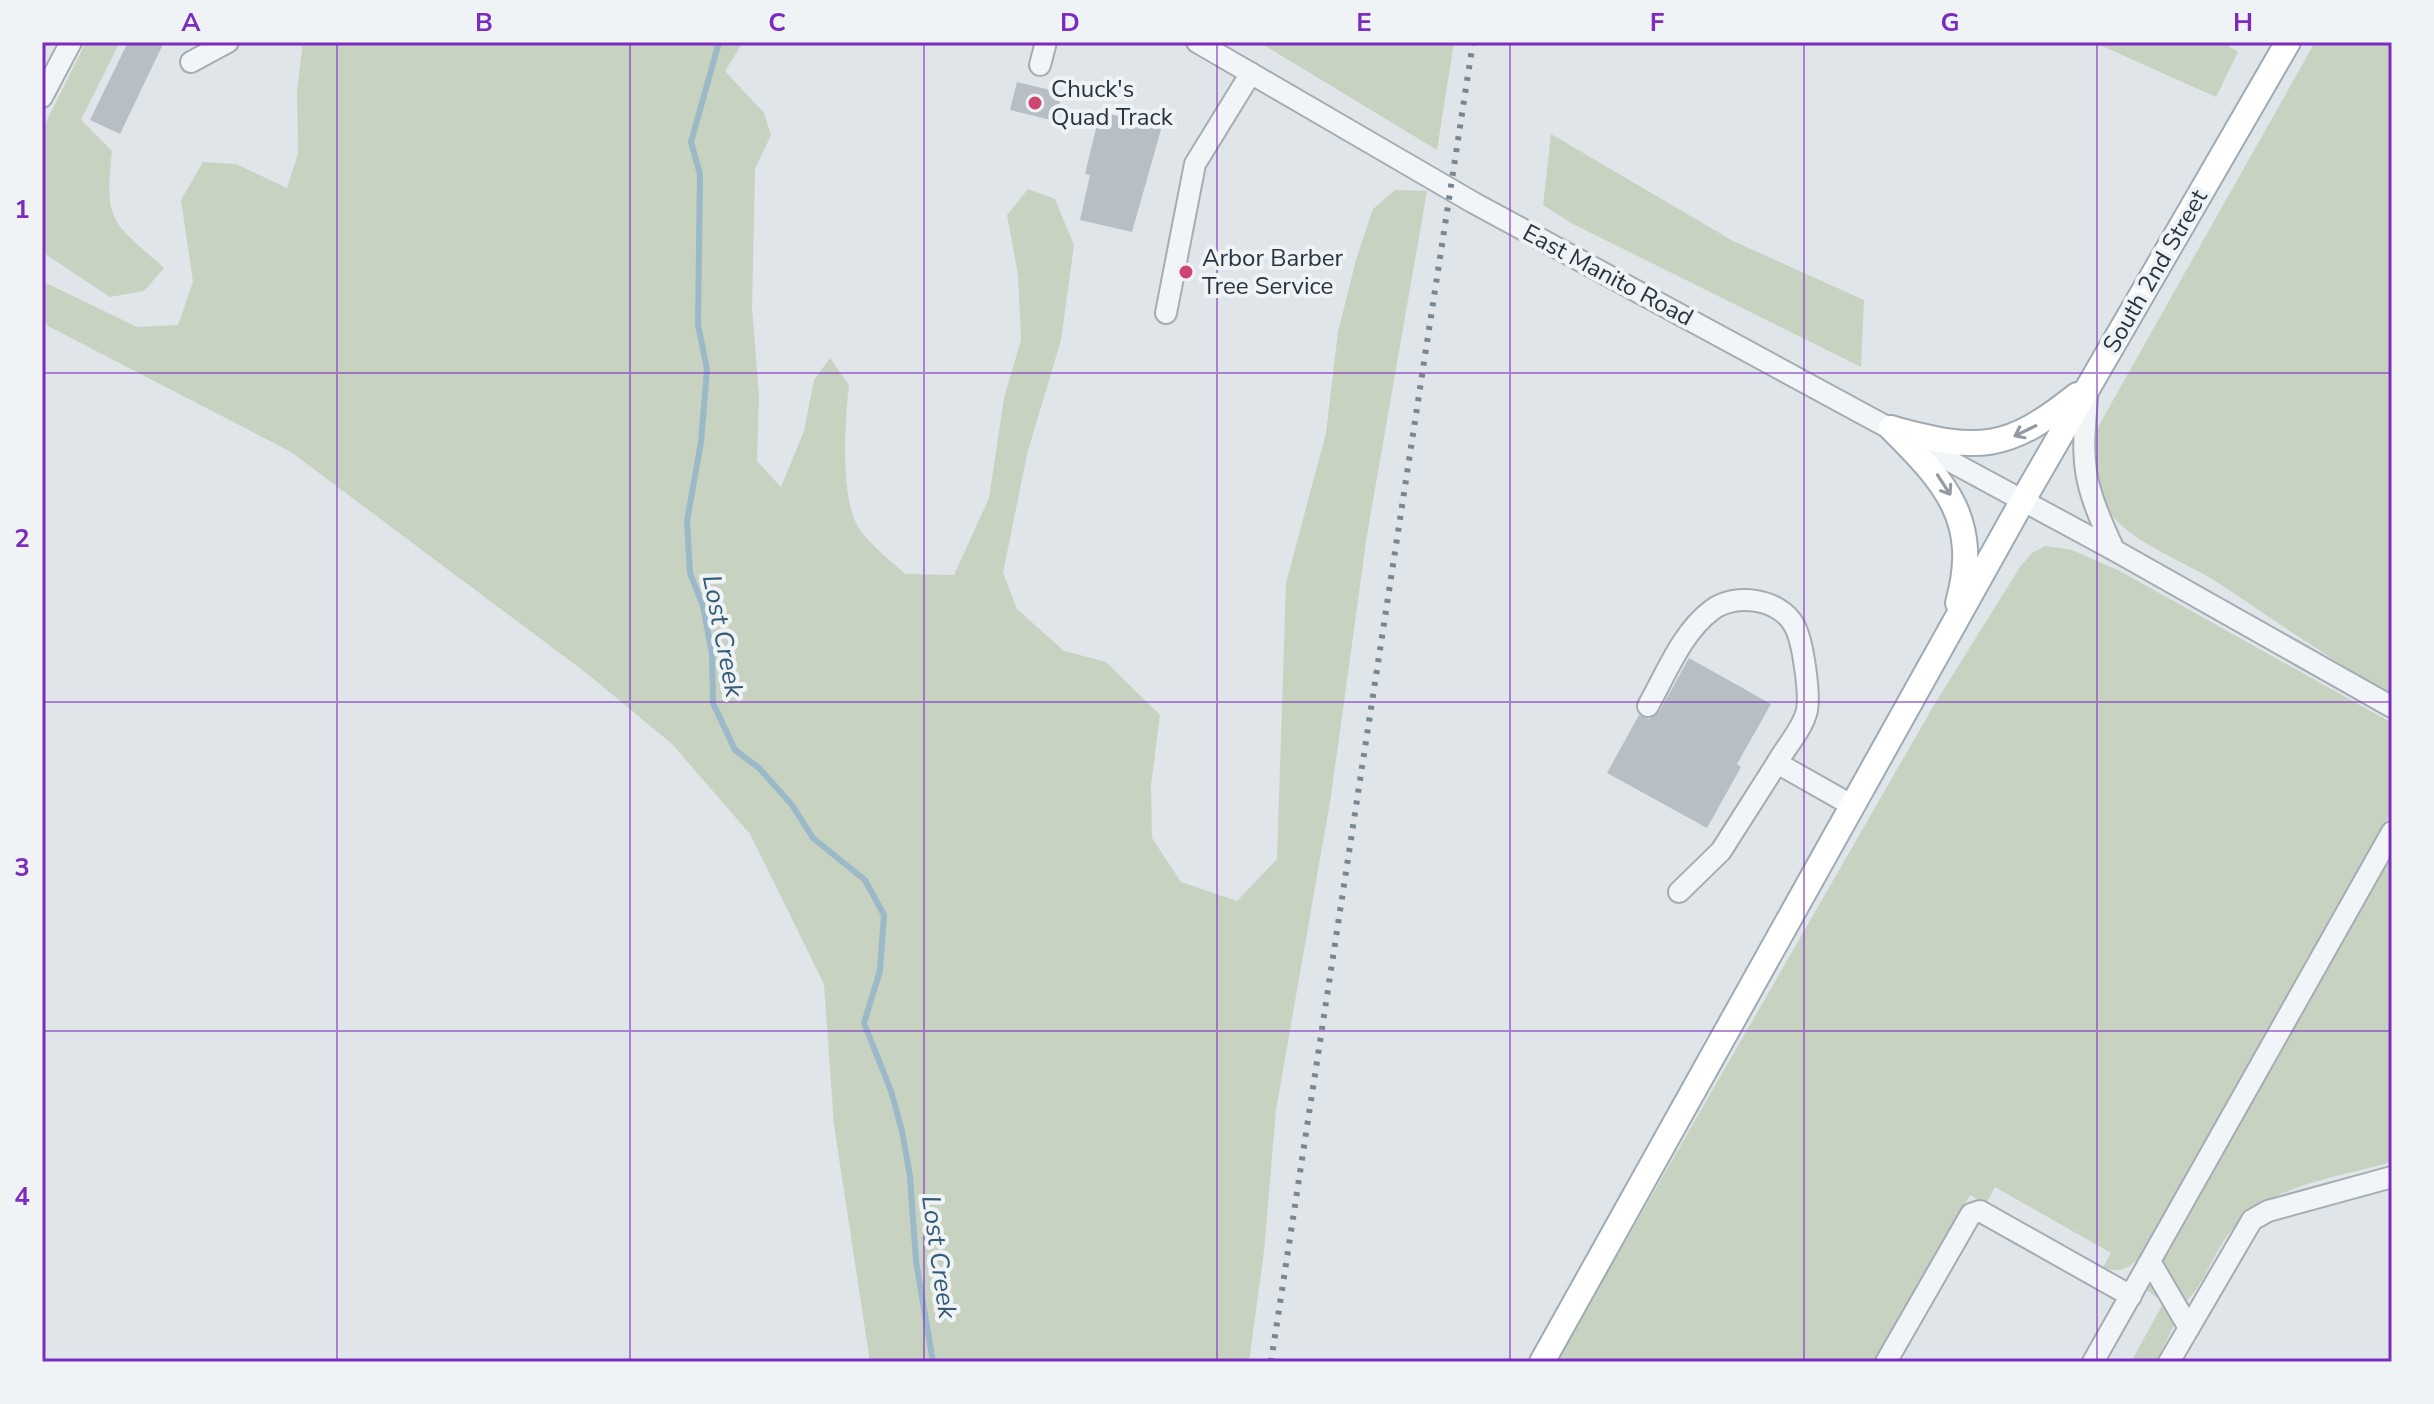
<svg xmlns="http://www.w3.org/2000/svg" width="2434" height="1404" font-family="'Nunito Sans',sans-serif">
  <rect width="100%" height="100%" fill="#dfe5e9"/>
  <g fill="#c8d2c1">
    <path d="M86,42H120L81,120L112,151C104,224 112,221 164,268L144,291L110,297L42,252V130Z"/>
    <path d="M303,42H743L725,71L764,113L771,135L755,169L752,308L759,396L757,461L781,487L804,431L814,380L830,358L849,385C845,419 839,504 861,531C873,547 891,561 905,574L954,575L989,498L1004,398L1021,340L1018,275L1007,215L1028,189L1055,199L1074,245L1061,340L1027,454L1003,573L1017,609L1064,651L1106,662L1160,715L1151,785L1152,838L1181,882L1237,901L1277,859L1286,583L1326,433L1338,332L1356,260L1373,209L1395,190L1427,191L1367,535L1331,796L1276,1110L1264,1251L1249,1362H870L834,1125L824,984L750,834L672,744L589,675L291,452L48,326L42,319V281L137,327L178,325L193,282L181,200L203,162L236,164L287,188L298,154L297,91Z"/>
    <path d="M1259,42H1454L1437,150Z"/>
    <path d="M2093,42H2222L2238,52L2216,97Z"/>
    <path d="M2315,42H2392V695C2333,661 2279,624 2223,586C2187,561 2133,546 2107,509C2091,485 2091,453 2098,427Z"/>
    <path d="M1551,134L1733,241L1864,300L1861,367L1573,224L1543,205Z"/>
    <path d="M2045,546L2072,550L2120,571L2392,723V811L2145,1249C2136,1264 2122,1276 2103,1267L2111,1253L1995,1187L1986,1204L1970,1195L1876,1362H1556L1934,705L2020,567L2032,553Z"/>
    <path d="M2392,852V1162C2335,1178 2264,1185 2227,1236C2212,1256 2203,1288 2184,1303L2160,1265Z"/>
    <path d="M2152,1279L2175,1319L2174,1325L2156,1362H2131L2164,1302L2146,1290Z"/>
  </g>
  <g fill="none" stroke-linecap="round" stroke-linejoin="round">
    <path stroke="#9bb9c8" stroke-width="6" d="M719,42L691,142L700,174L698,325L707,369L701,442L687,521L690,573L703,606L712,654L713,703L735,750L759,768L792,805L813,838L865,880L884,915L880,971L864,1023L891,1091L902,1131L910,1176L916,1261L933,1362"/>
  </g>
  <g fill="#b7bfc5">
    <path d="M128,42H164L120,134L90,120Z"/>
    <path d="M1017,82L1062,93L1055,121L1010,110Z"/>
    <path d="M1100,112L1162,126L1132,232L1080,220L1090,175L1085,174Z"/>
    <path d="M1689,658L1771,704L1737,764L1741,767L1707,828L1607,773L1639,715L1649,719L1659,712Z"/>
  </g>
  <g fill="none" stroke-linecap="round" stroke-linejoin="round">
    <g stroke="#a4adb3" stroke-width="24">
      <g id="minor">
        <path d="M1197,42L1474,203L2114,550L2392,707"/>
        <path d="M191,62L228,42"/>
        <path d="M1040,65L1046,42"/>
        <path d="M42,97L71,42"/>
        <path d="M1166,313L1195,164L1251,73"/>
        <path d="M2088,388C2081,465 2081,478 2114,550"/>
        <path d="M1648,706C1666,674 1682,632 1712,610C1735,592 1780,599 1794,625C1803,640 1810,693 1807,710C1804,727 1785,748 1777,763L1853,806"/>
        <path d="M1679,892L1721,851L1777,763"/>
        <path d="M2151,1263L2189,1328"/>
        <path d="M1886,1362L1971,1214L1980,1211L2131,1296"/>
        <path d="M2093,1362L2392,832"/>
        <path d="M2169,1362L2252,1220L2268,1211L2392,1177"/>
      </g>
    </g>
    <g stroke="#9fabb4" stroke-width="28">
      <g id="major">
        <path d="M1891,428C1946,483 1981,521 1958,603"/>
        <path d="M1894,429C1979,452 2007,451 2077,395"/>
        <path d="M1542,1362L2023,500L2288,42"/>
      </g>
    </g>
    <use href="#minor" stroke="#f2f5f7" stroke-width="20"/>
    <use href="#major" stroke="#fff" stroke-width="24"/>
    <path stroke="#798792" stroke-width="6" stroke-dasharray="4 8" stroke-linecap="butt" d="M1271,1362L1473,42"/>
  </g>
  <defs><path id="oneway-shaft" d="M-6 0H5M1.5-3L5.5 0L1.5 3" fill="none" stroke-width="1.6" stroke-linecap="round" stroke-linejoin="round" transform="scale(2)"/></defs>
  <g stroke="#949aa0">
    <use href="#oneway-shaft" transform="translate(2025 431) rotate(154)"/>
    <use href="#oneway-shaft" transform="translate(1944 485) rotate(57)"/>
  </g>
  <path fill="none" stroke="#7b2cbf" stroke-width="2" stroke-opacity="0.55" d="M337,42V1362M630,42V1362M924,42V1362M1217,42V1362M1510,42V1362M1804,42V1362M2097,42V1362M42,373H2392M42,702H2392M42,1031H2392"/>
  <g fill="#cd4571" stroke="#eff3f6" stroke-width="3">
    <circle cx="1035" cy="103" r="8"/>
    <circle cx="1186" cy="272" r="8"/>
  </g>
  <g text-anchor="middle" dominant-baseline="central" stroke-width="8" stroke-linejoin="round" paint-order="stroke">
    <g font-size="24" fill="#283540" stroke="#eff3f6" text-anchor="start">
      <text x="1051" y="89">Chuck's<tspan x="1051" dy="28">Quad Track</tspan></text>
      <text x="1202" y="258">Arbor Barber<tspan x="1202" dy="28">Tree Service</tspan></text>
    </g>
    <g font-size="24" fill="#283540" stroke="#eff3f6">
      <text transform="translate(2155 271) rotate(-60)">South 2nd Street</text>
      <text transform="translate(1608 275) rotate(28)">East Manito Road</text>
    </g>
    <g font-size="26" font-style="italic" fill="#335b73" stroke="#eff3f6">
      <text transform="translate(723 636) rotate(79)">Lost Creek</text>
      <text transform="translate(939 1257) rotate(82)">Lost Creek</text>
    </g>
  </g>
  <rect width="2434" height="1404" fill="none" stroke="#eff3f6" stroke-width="88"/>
  <rect x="44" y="44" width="2346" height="1316" fill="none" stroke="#7b2cbf" stroke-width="3"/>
  <g font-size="26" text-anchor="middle" font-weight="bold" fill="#7b2cbf">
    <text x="191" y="31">A</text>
    <text x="484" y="31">B</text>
    <text x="777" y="31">C</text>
    <text x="1070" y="31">D</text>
    <text x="1364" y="31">E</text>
    <text x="1657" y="31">F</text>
    <text x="1950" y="31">G</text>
    <text x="2243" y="31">H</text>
    <text x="22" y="218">1</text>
    <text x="22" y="547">2</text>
    <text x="22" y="876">3</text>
    <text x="22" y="1205">4</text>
  </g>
</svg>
